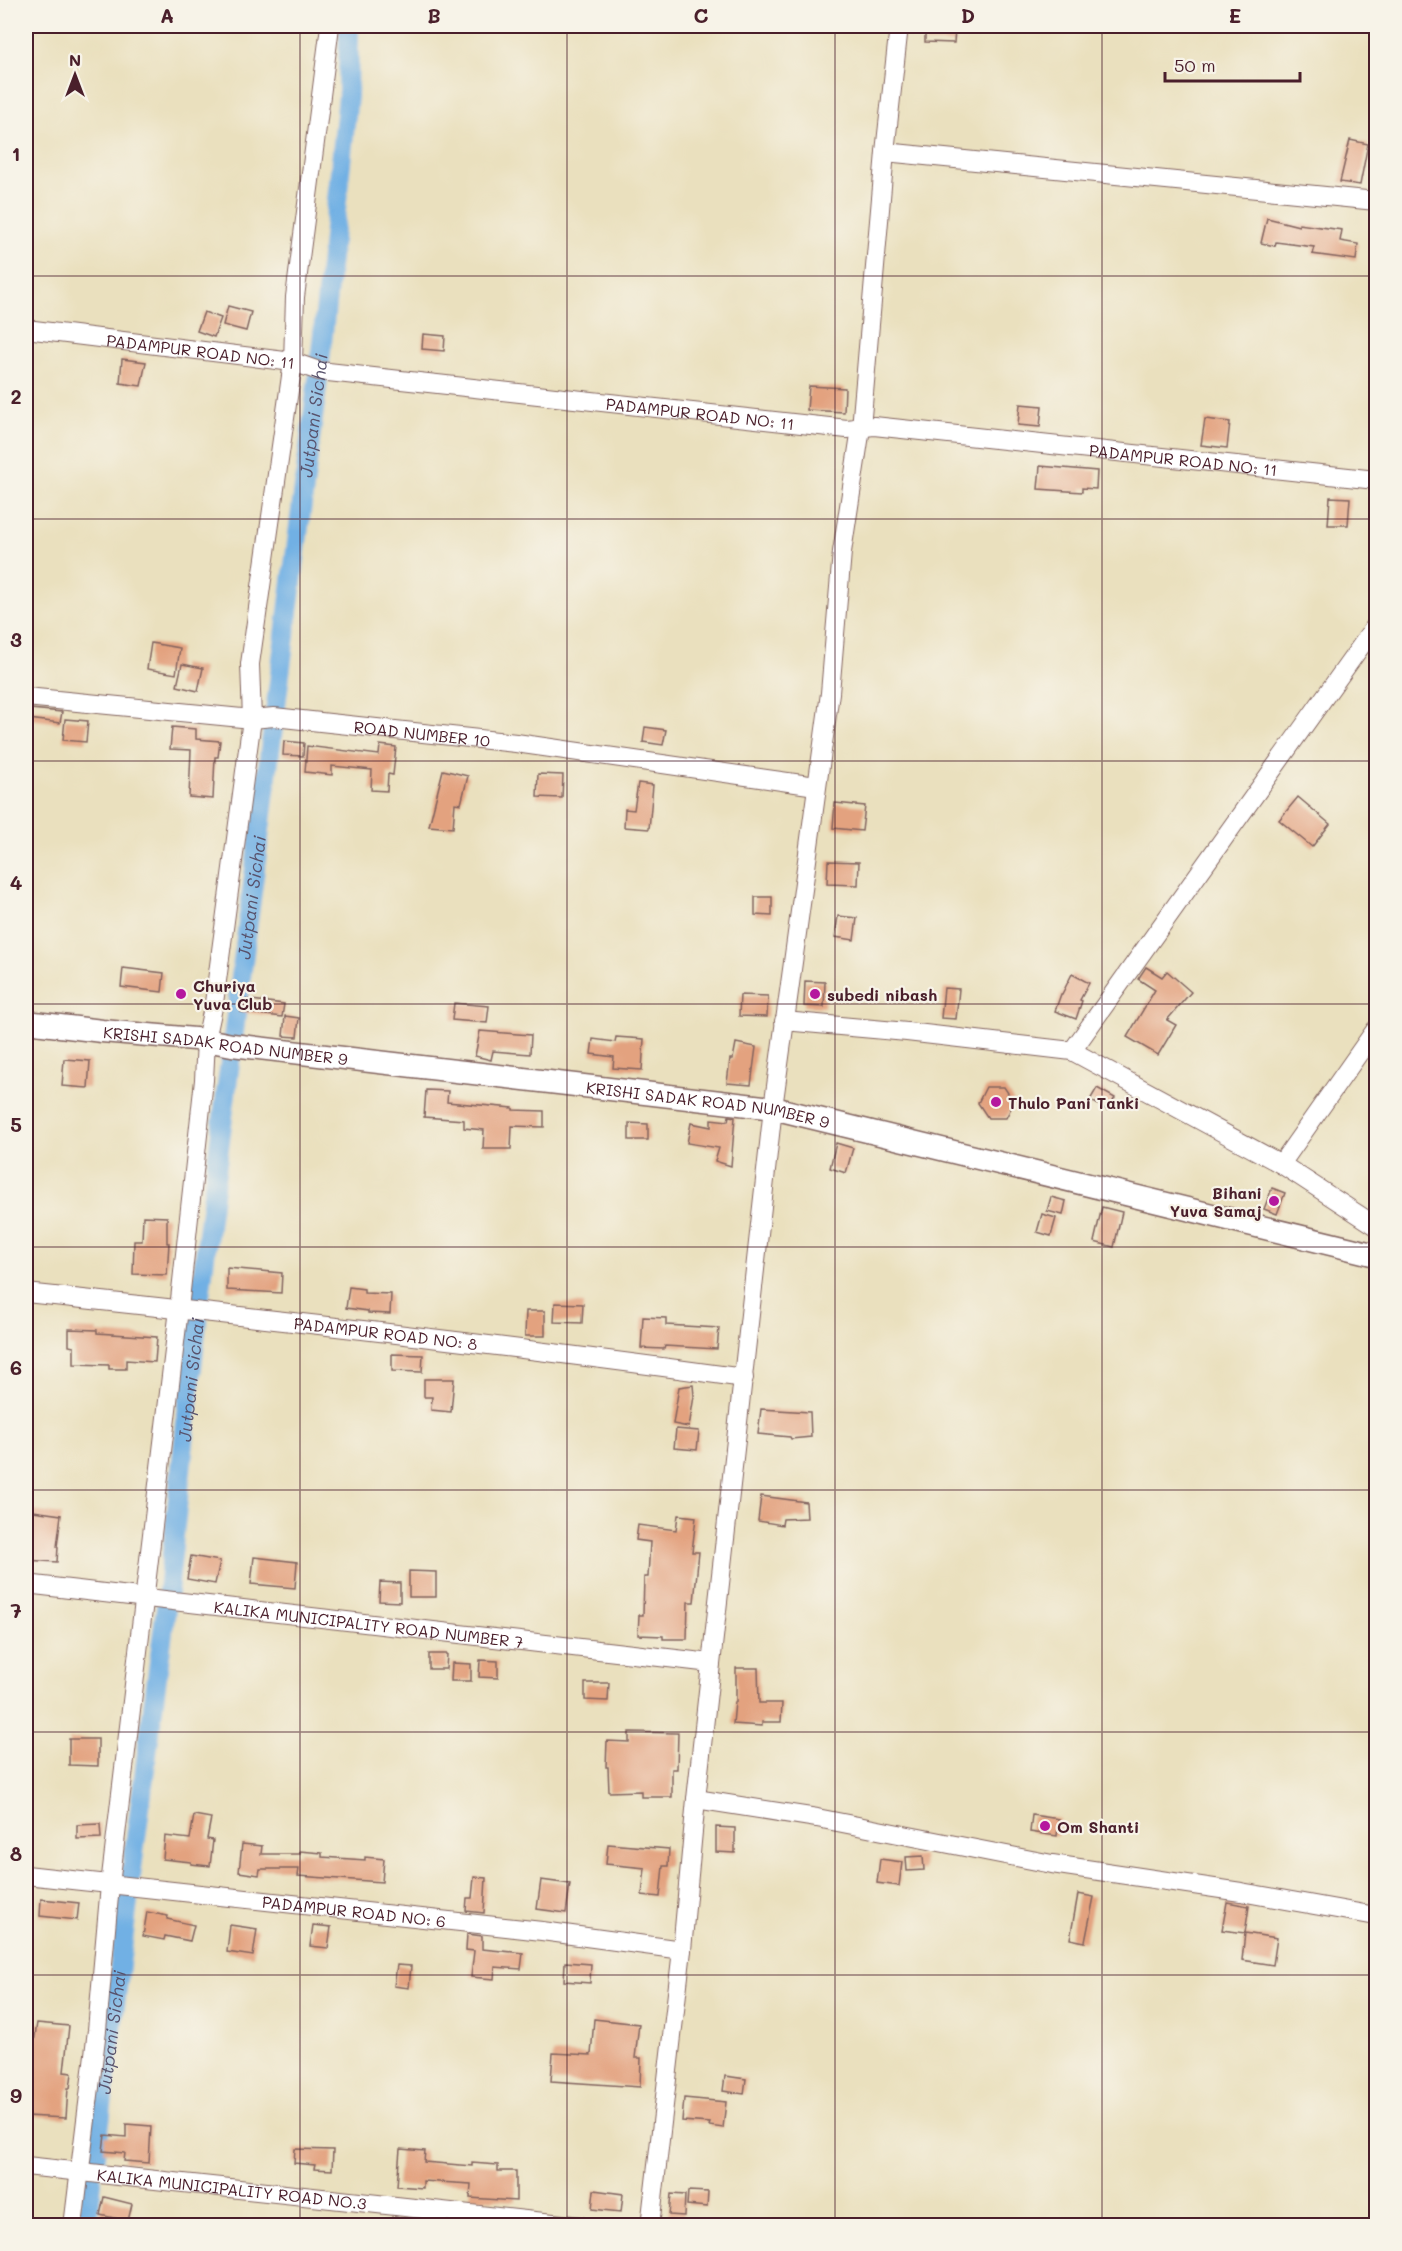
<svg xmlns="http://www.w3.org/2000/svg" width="1402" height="2251" font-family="Mali,sans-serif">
  <rect width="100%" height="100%" fill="#f7f3e8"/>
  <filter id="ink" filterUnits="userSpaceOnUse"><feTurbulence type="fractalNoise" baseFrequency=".0167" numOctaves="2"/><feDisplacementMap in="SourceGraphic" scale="12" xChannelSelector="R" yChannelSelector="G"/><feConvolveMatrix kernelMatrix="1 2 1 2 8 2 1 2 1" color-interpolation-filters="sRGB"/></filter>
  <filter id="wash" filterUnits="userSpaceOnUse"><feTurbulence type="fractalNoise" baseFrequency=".008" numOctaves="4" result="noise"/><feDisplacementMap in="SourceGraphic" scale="24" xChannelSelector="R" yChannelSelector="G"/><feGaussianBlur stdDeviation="1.35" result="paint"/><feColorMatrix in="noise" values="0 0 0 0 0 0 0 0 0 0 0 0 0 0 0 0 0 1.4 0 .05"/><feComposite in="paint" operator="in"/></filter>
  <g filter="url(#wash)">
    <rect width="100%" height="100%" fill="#eae0be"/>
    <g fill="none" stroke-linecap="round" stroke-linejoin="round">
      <g stroke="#71b0e4" stroke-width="20">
        <path id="s1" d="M131,1876L167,1601L198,1311L319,371L348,96L349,26"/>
        <path id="s2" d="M95,2161L128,1902"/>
        <path d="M87,2226L92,2181"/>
      </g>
    </g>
    <g id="blocks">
      <g fill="#e3a27f">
        <path d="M925,28L955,29L954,43L925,42Z"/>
        <path d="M1350,140L1368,144L1360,185L1340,182Z"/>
        <path d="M1267,218L1299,226V224L1342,230L1340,241L1358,244L1356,260L1312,254L1314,247L1276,242L1275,246L1261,243Z"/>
        <path d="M228,306L251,312L246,331L223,325Z"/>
        <path d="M204,312L221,318L214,337L197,331Z"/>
        <path d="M423,334L445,336L444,351L422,349Z"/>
        <path d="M122,359L146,362L141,386L120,383Z"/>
        <path d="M809,386L845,388L844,412L807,410Z"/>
        <path d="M1020,404L1042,406L1040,427L1018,425Z"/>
        <path d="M1205,419L1230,422L1227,448L1201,445Z"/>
        <path d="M1040,466L1097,471L1096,489L1082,488V492L1038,489Z"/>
        <path d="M1330,497L1350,498L1348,525H1328Z"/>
        <path d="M151,643L180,648L176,674L147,669Z"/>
        <path d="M182,664L203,668L198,691L177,686Z"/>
        <path d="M30,709L62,712L60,723L29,719Z"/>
        <path d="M65,719L88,721L86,742L63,740Z"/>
        <path d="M172,727L196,729V739L220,741L218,757H215L213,799L189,797L191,750L170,749Z"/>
        <path d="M645,727L666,730L663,745L643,742Z"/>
        <path d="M284,741L304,743L303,756L283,755Z"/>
        <path d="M380,745L396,747L393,775L388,774L387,791L371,790L372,770L332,766V775L305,772L307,746L379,755Z"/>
        <path d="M443,770L468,776L461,804L455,803L453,828L429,826Z"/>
        <path d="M538,774L563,775L562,798L537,797Z"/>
        <path d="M638,783L653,785L649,829L624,827L625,809L634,810Z"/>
        <path d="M1298,797L1330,824L1312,847L1279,820Z"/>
        <path d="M835,803L865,806L862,831L833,828Z"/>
        <path d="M828,861L859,862L858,885L827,884Z"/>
        <path d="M755,897H772V916L755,915Z"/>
        <path d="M838,916L857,918L854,940L835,937Z"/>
        <path d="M1146,967L1162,977L1167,971L1191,992L1167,1020L1176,1025L1158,1055L1127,1037L1155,990L1138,979Z"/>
        <path d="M123,968L164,973L162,992L121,987Z"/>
        <path d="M1072,974L1089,983L1080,1000L1082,1001L1076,1019L1055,1011L1061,994H1062Z"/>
        <path d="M805,981L825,982L824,1007L804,1006Z"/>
        <path d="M944,988L959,989L956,1019L941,1018Z"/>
        <path d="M740,995L768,996L767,1017L739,1016Z"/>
        <path d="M243,999L284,1004L282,1017L241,1012Z"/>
        <path d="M454,1003L489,1006L487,1023L452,1020Z"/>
        <path d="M285,1016L299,1018L297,1037L283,1036Z"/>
        <path d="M480,1031L531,1035L530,1054L493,1051L491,1060L475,1056Z"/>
        <path d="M616,1037L644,1039L642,1070L613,1068L614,1057L591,1054L593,1039L615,1042Z"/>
        <path d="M736,1043L756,1047L751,1085L727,1083L730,1059H733Z"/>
        <path d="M64,1059L90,1061L88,1088L62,1086Z"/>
        <path d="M986,1087H1004L1014,1102L1006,1118H988L978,1103Z"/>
        <path d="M1097,1088L1115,1098L1107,1110L1090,1100Z"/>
        <path d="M426,1090L448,1091L447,1102L513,1108V1110L544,1111V1127L512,1126L511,1149H483L484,1130L464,1128V1120L424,1117Z"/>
        <path d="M729,1116L735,1117L731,1166L715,1161L719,1148L687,1143L691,1123L711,1127V1119L728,1121Z"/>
        <path d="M629,1123L648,1124V1140H629Z"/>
        <path d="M836,1143L853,1148L846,1173L830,1168Z"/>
        <path d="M1272,1188L1285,1193L1277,1214L1264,1209Z"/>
        <path d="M1051,1197L1066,1201L1063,1215L1047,1211Z"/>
        <path d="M1102,1207L1122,1212L1114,1247L1094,1242Z"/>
        <path d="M1042,1214L1056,1218L1051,1236L1037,1232Z"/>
        <path d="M143,1216L167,1217V1243H169L167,1275L133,1274L134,1241H142Z"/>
        <path d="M227,1268L282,1273L281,1293L227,1290Z"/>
        <path d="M349,1287L364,1289V1293L391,1294L390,1314L368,1313V1311L346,1308Z"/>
        <path d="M555,1303L583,1304L582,1323L554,1322Z"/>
        <path d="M526,1311H545V1336H525Z"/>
        <path d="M643,1317L666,1318V1325L719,1328L717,1349L665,1346L664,1349L641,1348Z"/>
        <path d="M69,1329L97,1330V1333L157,1337L155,1362L126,1360V1369H109V1365L74,1364V1347L69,1346Z"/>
        <path d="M392,1354L423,1355L422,1372L392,1371Z"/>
        <path d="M424,1379H454L451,1412L431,1410L432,1397H424Z"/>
        <path d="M693,1385L694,1396L689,1427L673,1424L679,1387Z"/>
        <path d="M761,1409L810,1412L811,1437L791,1439L790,1437L758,1434Z"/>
        <path d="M676,1429L699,1431L697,1450L674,1448Z"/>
        <path d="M761,1496L806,1502L807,1518L783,1519L782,1525L758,1521Z"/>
        <path d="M26,1510L61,1515L57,1547H58L57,1562L26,1560Z"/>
        <path d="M678,1515L696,1517L692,1552H699L694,1602H688L687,1639H663V1636L638,1635L639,1615H643L644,1577H648L650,1542L636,1540L638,1525L676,1530Z"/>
        <path d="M191,1556L220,1561L215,1584L187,1579Z"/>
        <path d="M254,1557L297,1562L295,1588L251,1584Z"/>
        <path d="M409,1571L436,1572V1597H409Z"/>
        <path d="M380,1582L400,1583V1602L379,1601Z"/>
        <path d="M429,1654H447L446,1669H429Z"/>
        <path d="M480,1660L498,1661V1678L479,1677Z"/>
        <path d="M452,1663L471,1664V1681H451Z"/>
        <path d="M736,1668H758L759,1703H782L781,1722H762V1726L733,1724L735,1702H736Z"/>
        <path d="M585,1683H609L608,1701L585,1700Z"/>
        <path d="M629,1732L678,1733L677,1769H672V1797H641V1791L609,1792L608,1767H606L607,1741L629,1742Z"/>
        <path d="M69,1739H98V1766L69,1765Z"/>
        <path d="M194,1815L211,1818L207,1839L213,1840L210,1866L191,1864V1862L163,1859L165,1836L190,1839Z"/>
        <path d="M1032,1815L1059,1819L1057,1836L1030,1832Z"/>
        <path d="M100,1824L101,1838L77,1839V1825Z"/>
        <path d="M716,1827L735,1828V1853L716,1852Z"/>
        <path d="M242,1844L262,1846L261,1854H300V1851L322,1853V1857L365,1860V1857L384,1859L382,1882L298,1876L299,1869H260L259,1875L239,1872Z"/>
        <path d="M608,1844L669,1849L668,1866H663L660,1897L642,1895L645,1868L606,1864Z"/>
        <path d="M923,1856L924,1870L907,1871L906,1857Z"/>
        <path d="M880,1859L902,1862L899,1886L877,1883Z"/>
        <path d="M474,1877L486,1878L484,1913L466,1911L467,1898H472Z"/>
        <path d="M541,1880L570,1884L566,1913L537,1909Z"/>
        <path d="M1078,1894L1094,1897L1085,1942L1070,1939Z"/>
        <path d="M41,1899L79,1903L77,1920L40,1916Z"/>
        <path d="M1227,1902L1249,1906L1245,1933L1222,1930Z"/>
        <path d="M147,1912L168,1916L167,1919L194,1925L190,1941L165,1936L164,1940L143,1936Z"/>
        <path d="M230,1925L257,1929L253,1956L227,1952Z"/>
        <path d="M313,1925L331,1927L328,1948L310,1946Z"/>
        <path d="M1245,1933L1277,1938L1273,1965L1242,1960Z"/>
        <path d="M467,1934L482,1936V1949L523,1953L521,1969L495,1967L494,1979L471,1977L474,1951L466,1950Z"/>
        <path d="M565,1962L591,1964L590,1983L564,1981Z"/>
        <path d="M397,1965L411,1966L409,1988L394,1986Z"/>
        <path d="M594,2019L639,2024L635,2058H641L640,2087L551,2081L553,2053L591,2055Z"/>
        <path d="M37,2023L69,2026L64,2072L72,2073L70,2088H68L66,2118L26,2116L27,2089Z"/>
        <path d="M725,2076L746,2079L744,2094L723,2091Z"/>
        <path d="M684,2098L726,2102L723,2128L709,2126L710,2123L682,2121Z"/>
        <path d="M126,2124L151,2126L149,2163L124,2161L125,2153L103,2151L105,2135L126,2137Z"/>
        <path d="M295,2149L333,2150L332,2170L314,2169L315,2165L294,2163Z"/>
        <path d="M400,2149L425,2151L424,2162L472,2166V2163L498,2165V2171H516V2201L470,2198L471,2184L423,2181V2188L397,2186Z"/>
        <path d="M594,2190L623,2194L621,2212L592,2209Z"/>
        <path d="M688,2191L708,2192L707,2207L687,2205Z"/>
        <path d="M671,2194L685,2195L684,2216L669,2215Z"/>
        <path d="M104,2197L132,2204L128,2221L100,2215Z"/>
      </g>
    </g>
  </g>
  <g filter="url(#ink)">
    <use href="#blocks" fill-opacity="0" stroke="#82635e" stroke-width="1.5"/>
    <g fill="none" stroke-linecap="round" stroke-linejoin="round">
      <g stroke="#82635e" stroke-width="20">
        <g id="minor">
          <path d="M885,152L1376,201"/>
          <path id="s3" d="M26,329L293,362L319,371L847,429L874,426L1376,480"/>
          <path id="s4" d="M26,697L252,719L274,717L516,743L816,786"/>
          <path d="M784,1021L907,1032L1072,1051L1281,1164L1376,1226"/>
          <path d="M1072,1051L1376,625"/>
          <path d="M1281,1164L1376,1029"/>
          <path id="s5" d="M26,1293C265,1318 505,1345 744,1378"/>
          <path id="s6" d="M26,1584L711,1663"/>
          <path d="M696,1799L817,1818L1052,1864L1241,1892L1376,1916"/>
          <path id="s7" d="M26,1875L542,1931L682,1950"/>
          <path id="s8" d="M26,2166L581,2226"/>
          <path d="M73,2226L97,2030L110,1885L179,1309L204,1080L206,1040L214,1003L252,719L250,664L293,362L295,297L330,26"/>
          <path d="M650,2226L682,1950L696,1799L773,1108L830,693L842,552L861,428L885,152L899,26"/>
        </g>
      </g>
      <g stroke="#82635e" stroke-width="25">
        <g id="tertiary">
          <path id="s9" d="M26,1022L102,1031L206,1040L232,1045L773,1108L1376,1255"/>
        </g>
      </g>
      <use href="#minor" stroke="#fff" stroke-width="18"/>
      <use href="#tertiary" stroke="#fff" stroke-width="22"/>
    </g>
  </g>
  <path fill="none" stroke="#4a1f2b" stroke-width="1.5" stroke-opacity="0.55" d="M300,26V2226M567,26V2226M835,26V2226M1102,26V2226M26,276H1376M26,519H1376M26,761H1376M26,1004H1376M26,1247H1376M26,1490H1376M26,1732H1376M26,1975H1376"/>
  <g fill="#b5179e" stroke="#f7f3e8" stroke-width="2">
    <circle cx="181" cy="994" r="6"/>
    <circle cx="815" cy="994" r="6"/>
    <circle cx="996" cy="1102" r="6"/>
    <circle cx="1274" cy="1201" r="6"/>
    <circle cx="1045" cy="1826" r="6"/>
  </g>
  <g text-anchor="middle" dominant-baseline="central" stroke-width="4.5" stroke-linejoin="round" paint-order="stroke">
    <g font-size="16" fill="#4a1f2b" stroke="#f7f3e8">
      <text stroke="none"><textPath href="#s3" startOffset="176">PADAMPUR ROAD NO: 11</textPath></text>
      <text stroke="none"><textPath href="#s3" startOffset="680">PADAMPUR ROAD NO: 11</textPath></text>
      <text stroke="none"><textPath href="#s3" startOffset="1166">PADAMPUR ROAD NO: 11</textPath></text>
      <text stroke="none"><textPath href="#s4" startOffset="398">ROAD NUMBER 10</textPath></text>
      <text stroke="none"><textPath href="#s9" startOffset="201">KRISHI SADAK ROAD NUMBER 9</textPath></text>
      <text stroke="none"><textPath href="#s9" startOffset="687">KRISHI SADAK ROAD NUMBER 9</textPath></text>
      <text stroke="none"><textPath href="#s5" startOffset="362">PADAMPUR ROAD NO: 8</textPath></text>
      <text stroke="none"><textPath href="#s6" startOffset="345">KALIKA MUNICIPALITY ROAD NUMBER 7</textPath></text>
      <text stroke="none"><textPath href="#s7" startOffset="330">PADAMPUR ROAD NO: 6</textPath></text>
      <text stroke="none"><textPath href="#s8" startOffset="207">KALIKA MUNICIPALITY ROAD NO.3</textPath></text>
    </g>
    <g font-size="16" font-weight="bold" fill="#4a1f2b" stroke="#f7f3e8" text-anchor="start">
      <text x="193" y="985">Churiya<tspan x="193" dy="18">Yuva Club</tspan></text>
      <text x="827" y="994">subedi nibash</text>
      <text x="1008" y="1102">Thulo Pani Tanki</text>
      <text x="1262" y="1192" text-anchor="end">Bihani<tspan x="1262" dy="18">Yuva Samaj</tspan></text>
      <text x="1057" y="1826">Om Shanti</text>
    </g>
    <g font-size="18" font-style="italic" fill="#58526c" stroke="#f7f3e8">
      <text stroke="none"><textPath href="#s1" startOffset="1472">Jutpani Sichai</textPath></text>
      <text stroke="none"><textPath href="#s1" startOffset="986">Jutpani Sichai</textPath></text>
      <text stroke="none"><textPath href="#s1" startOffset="500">Jutpani Sichai</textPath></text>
      <text stroke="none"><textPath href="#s2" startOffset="130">Jutpani Sichai</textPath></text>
    </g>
  </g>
  <rect width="1402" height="2251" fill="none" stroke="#f7f3e8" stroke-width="66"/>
  <g transform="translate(75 75)" stroke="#f7f3e8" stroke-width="4.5" paint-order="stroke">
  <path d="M0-4.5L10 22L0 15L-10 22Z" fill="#4a1f2b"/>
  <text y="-9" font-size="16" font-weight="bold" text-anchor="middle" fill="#4a1f2b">N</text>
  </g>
  <path d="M1165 72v9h135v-9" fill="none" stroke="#4a1f2b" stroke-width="3"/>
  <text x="1174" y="72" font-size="18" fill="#4a1f2b" stroke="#f7f3e8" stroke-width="4.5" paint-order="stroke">50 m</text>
  <rect x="33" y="33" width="1336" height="2185" fill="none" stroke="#4a1f2b" stroke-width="2"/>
  <g font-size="20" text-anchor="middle" font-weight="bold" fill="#4a1f2b">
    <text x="167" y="23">A</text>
    <text x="434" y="23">B</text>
    <text x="701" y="23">C</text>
    <text x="968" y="23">D</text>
    <text x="1235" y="23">E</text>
    <text x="16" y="161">1</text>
    <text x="16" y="404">2</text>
    <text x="16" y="647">3</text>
    <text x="16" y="890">4</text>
    <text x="16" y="1132">5</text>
    <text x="16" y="1375">6</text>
    <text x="16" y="1618">7</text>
    <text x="16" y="1861">8</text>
    <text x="16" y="2103">9</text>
  </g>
</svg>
